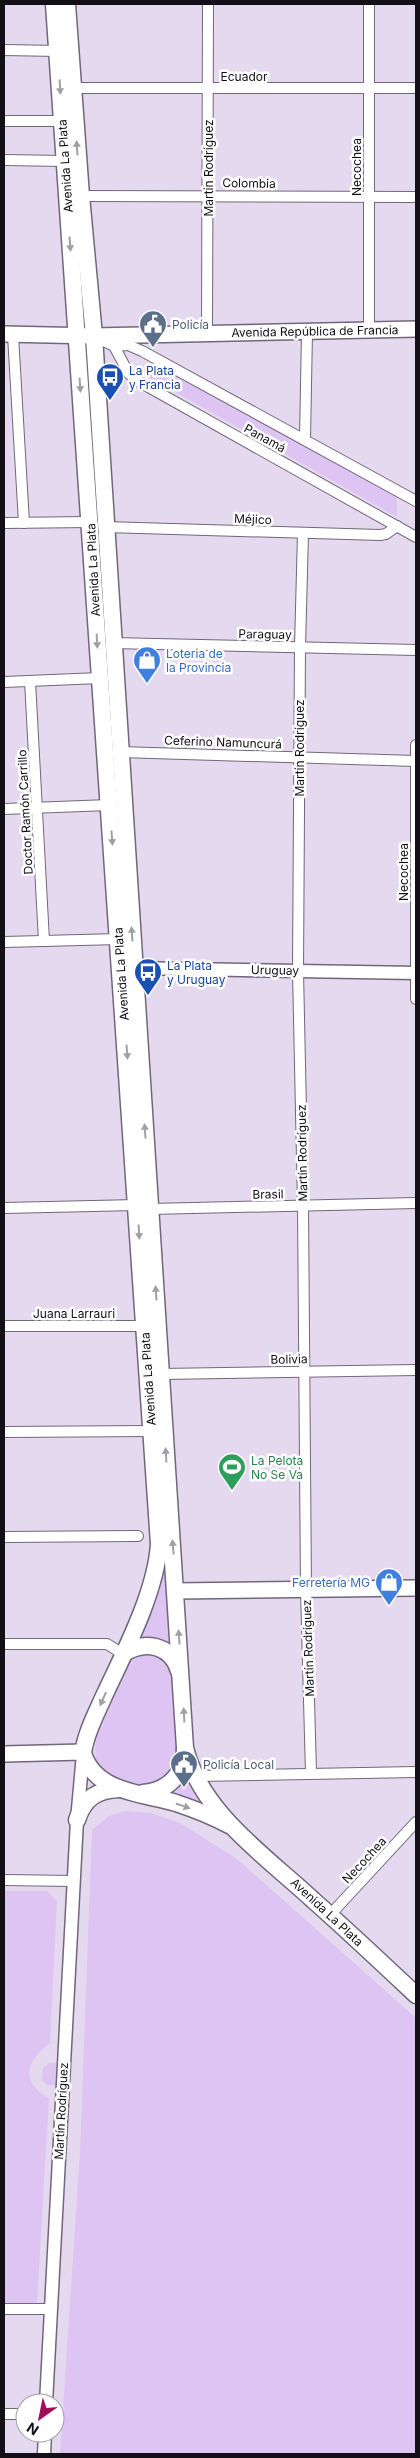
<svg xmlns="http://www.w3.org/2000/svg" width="420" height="2458" font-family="Inter,sans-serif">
  <rect width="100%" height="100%" fill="#e5d9ef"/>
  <g fill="#dec4f3">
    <path d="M156,364L397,496V517L145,375L144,368Z"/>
    <path d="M86,369H88L173,1652L133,1646L159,1581Z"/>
    <path d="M141,1653L162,1656L174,1672L178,1756L171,1776C150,1786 136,1792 115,1778C108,1774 101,1770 98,1763C86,1740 116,1690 126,1667L132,1658Z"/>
    <path d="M187,1773L214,1810L167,1795L181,1783Z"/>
    <path d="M126,1811L151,1813L180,1823L237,1859L416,2018V2454H60L80,2152L92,1830L109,1816Z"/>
    <path d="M4,1891H47L57,1901L50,2043C27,2060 19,2082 49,2098L37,2304H4Z"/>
    <path d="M49,2063H59L58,2085H47L42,2080L43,2068Z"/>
  </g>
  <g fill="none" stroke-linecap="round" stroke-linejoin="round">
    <g stroke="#71677a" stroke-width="12">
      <g id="minor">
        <path d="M369,4V331"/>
        <path d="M4,50L58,51"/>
        <path d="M73,88H416"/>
        <path d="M4,121H62"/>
        <path d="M4,160L64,161"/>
        <path d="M81,196L416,197"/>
        <path d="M207,332L208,4"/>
        <path d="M13,335L24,523"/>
        <path d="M97,338L114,346L129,374L136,380L416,537"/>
        <path d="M114,346L128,345L142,351L416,501"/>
        <path d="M305,439L307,332"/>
        <path d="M4,523L90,522"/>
        <path d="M105,527L380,535L386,534L397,526"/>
        <path d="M303,533L300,647L298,971L303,1205L306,1590L311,1773"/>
        <path d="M112,643L416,650"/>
        <path d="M30,681L44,941"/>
        <path d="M4,682L100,678"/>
        <path d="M416,745V999"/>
        <path d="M120,752L416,761"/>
        <path d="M4,809L109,805"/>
        <path d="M4,942L119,939"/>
        <path d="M4,1208L137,1205"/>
        <path d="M150,1209L416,1203"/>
        <path d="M4,1326H144"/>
        <path d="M161,1374L416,1370"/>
        <path d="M4,1432L151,1431"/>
        <path d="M4,1537L138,1536"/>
        <path d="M4,1644H107L123,1654"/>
        <path d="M196,1776L416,1772"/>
        <path d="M4,1880L74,1881"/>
        <path d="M330,1915L416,1822"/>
        <path d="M4,2309H50"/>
        <path d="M4,2414H25"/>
      </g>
    </g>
    <g stroke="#71677a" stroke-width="15">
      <g id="tertiary">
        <path d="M134,968L416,973"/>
        <path d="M46,2403L77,1820L83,1754"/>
        <path d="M44,2454L45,2433"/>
      </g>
    </g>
    <g stroke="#71677a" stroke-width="18">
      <g id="secondary">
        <path d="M4,334L94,336L416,329"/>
        <path d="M176,1591L416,1588"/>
        <path d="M4,1754L83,1752"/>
      </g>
    </g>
    <g stroke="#71677a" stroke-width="19">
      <g id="primary">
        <path d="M54,4L159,1544C156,1592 125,1651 104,1696C96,1714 86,1733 83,1753C95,1793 143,1793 176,1803C194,1809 212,1816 229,1825"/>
        <path d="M67,4L81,196L94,336L185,1748C201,1813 267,1857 313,1900C348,1931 382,1963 416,1995"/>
        <path d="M123,1654C144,1640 171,1644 179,1671"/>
        <path d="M143,1793C168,1791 185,1774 185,1749"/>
        <path d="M77,1820C84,1798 97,1790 119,1789"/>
      </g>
    </g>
    <use href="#minor" stroke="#fff" stroke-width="10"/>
    <use href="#tertiary" stroke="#fff" stroke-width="12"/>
    <use href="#secondary" stroke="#fff" stroke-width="15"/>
    <use href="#primary" stroke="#fff" stroke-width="16"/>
  </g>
  <defs><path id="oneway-solid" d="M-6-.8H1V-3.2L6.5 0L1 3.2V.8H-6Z" transform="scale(1.25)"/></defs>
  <g fill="#a19fa2">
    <use href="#oneway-solid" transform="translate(60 87) rotate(87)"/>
    <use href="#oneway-solid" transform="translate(77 148) rotate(-94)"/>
    <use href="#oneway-solid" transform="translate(70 244) rotate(86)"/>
    <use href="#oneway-solid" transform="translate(80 385) rotate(86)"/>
    <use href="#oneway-solid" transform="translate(97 641) rotate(87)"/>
    <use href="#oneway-solid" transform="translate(112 838) rotate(86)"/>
    <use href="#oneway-solid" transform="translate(132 934) rotate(-94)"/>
    <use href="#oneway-solid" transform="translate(127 1052) rotate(86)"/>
    <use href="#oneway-solid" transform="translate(145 1131) rotate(-94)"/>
    <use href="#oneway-solid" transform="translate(139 1232) rotate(87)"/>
    <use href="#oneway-solid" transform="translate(156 1293) rotate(-94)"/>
    <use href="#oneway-solid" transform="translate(166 1455) rotate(-93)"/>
    <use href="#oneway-solid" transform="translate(173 1547) rotate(-95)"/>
    <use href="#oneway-solid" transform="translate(179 1637) rotate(-94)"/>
    <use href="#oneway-solid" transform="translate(103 1699) rotate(114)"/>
    <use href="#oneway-solid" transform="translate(184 1715) rotate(-93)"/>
    <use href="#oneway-solid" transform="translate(183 1806) rotate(19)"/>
  </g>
  <defs>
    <g id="civic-pin" transform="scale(1.4375)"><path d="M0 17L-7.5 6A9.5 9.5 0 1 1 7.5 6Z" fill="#5c6f8a" stroke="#fff"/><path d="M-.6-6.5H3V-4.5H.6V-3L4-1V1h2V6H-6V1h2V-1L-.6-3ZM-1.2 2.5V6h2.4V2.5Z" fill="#fff"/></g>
    <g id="bus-pin" transform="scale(1.4375)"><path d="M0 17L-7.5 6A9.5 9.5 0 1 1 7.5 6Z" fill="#1a4fb4" stroke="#fff"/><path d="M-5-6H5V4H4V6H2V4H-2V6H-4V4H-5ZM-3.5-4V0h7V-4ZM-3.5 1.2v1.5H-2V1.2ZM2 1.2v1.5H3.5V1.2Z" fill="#fff"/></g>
    <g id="shop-pin" transform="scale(1.4375)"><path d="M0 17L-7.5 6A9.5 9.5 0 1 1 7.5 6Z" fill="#3f7fe0" stroke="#fff"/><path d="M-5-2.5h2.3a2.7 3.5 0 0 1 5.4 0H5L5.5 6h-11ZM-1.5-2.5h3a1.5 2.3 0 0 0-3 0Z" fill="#fff"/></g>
    <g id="stadium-pin" transform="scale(1.4375)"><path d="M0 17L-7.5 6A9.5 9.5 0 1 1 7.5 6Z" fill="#2e9e5b" stroke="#fff"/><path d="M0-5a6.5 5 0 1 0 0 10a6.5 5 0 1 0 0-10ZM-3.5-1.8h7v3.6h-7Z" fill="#fff"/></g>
  </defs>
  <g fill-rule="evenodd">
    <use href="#civic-pin" x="153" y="324"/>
    <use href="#bus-pin" x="110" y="377"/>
    <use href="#shop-pin" x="147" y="660"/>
    <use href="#bus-pin" x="148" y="972"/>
    <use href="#stadium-pin" x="232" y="1467"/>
    <use href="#shop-pin" x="389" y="1582"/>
    <use href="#civic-pin" x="184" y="1764"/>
  </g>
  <g text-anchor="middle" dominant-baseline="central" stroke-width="5" stroke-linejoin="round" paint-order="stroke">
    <g font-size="12" fill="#130f16" stroke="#fff">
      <text x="244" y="76">Ecuador</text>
      <text transform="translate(65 166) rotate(-94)">Avenida La Plata</text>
      <text transform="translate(356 167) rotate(-90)">Necochea</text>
      <text transform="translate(208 168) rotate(-90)">Martín Rodríguez</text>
      <text transform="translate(249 183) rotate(1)">Colombia</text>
      <text transform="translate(315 331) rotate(-1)">Avenida República de Francia</text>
      <text transform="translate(265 438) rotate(29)">Panamá</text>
      <text transform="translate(253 519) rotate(2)">Méjico</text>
      <text transform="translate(93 570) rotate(-93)">Avenida La Plata</text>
      <text transform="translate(265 634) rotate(1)">Paraguay</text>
      <text transform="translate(223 742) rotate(2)">Ceferino Namuncurá</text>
      <text transform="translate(299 748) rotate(-90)">Martín Rodríguez</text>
      <text transform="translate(25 812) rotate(-93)">Doctor Ramón Carrillo</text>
      <text transform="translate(403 872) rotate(-90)">Necochea</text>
      <text transform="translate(275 970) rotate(1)">Uruguay</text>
      <text transform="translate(121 974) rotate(-94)">Avenida La Plata</text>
      <text transform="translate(302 1153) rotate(-91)">Martín Rodríguez</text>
      <text transform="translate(268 1194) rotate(-1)">Brasil</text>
      <text x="74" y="1313">Juana Larrauri</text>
      <text transform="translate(289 1359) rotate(-1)">Bolivia</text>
      <text transform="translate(148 1379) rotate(-94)">Avenida La Plata</text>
      <text transform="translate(308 1648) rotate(-92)">Martín Rodríguez</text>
      <text transform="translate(364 1860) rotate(-47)">Necochea</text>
      <text transform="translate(327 1912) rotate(43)">Avenida La Plata</text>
      <text transform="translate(61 2111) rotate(-87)">Martín Rodríguez</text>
    </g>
    <g font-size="12" fill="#4e5e75" stroke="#fff" text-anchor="start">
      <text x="172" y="324">Policía</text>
      <text x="203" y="1764">Policía Local</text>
    </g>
    <g font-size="12" fill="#164399" stroke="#fff" text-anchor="start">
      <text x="129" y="370">La Plata<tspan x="129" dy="14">y Francia</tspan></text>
      <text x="167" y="965">La Plata<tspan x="167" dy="14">y Uruguay</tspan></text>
    </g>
    <g font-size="12" fill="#366cbe" stroke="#fff" text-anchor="start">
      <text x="166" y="653">Loteria de<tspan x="166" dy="14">la Provincia</tspan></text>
      <text x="370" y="1582" text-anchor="end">Ferretería MG</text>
    </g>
    <g font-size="12" fill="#27864d" stroke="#fff" text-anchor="start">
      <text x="251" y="1460">La Pelota<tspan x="251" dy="14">No Se Va</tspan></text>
    </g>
  </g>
  <rect width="420" height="2458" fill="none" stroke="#130f16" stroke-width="10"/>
  <g transform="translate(40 2418) rotate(213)"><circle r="24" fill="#ffffff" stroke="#a19fa2"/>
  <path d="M0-4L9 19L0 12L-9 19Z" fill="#a00f58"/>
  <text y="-8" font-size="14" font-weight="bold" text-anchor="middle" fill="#130f16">N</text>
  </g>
</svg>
